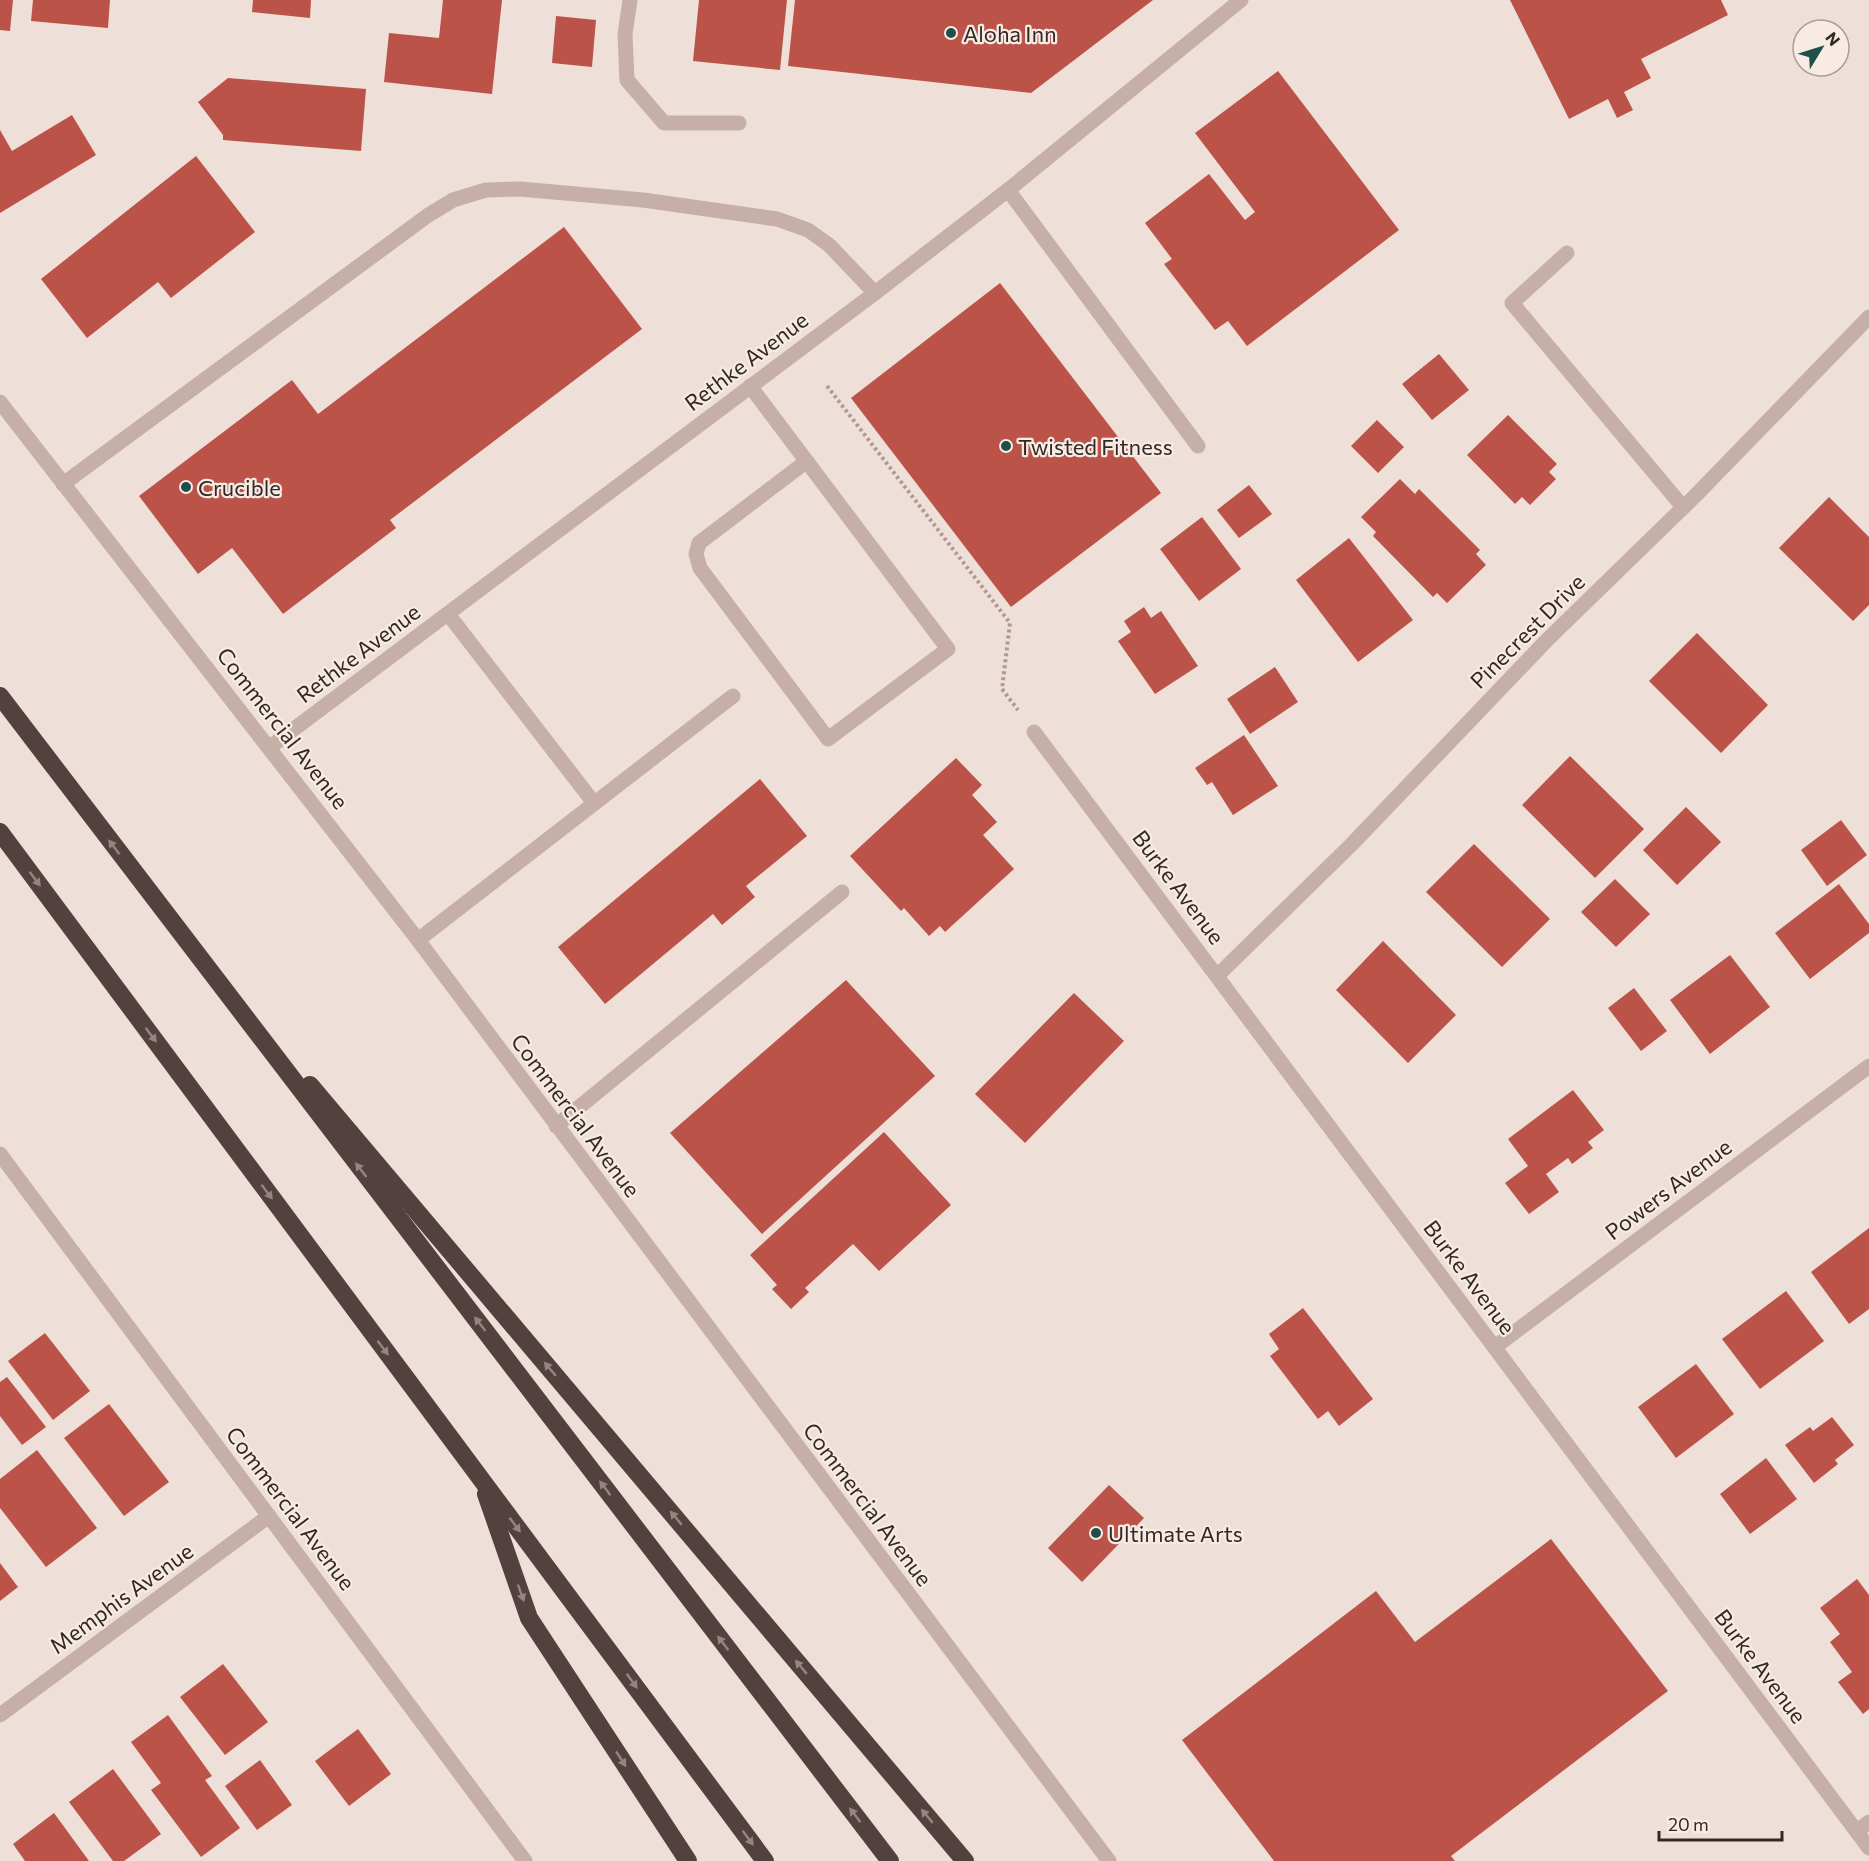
<svg xmlns="http://www.w3.org/2000/svg" width="1869" height="1861" font-family="Commissioner,sans-serif">
  <rect width="100%" height="100%" fill="#eee0d8"/>
  <g fill="#bb5349">
    <path d="M0,0H13L10,31L0,30Z"/>
    <path d="M33,0H110L108,28L31,21Z"/>
    <path d="M253,0H311L310,18L252,12Z"/>
    <path d="M443,0H502L492,94L384,82L389,33L439,38Z"/>
    <path d="M699,0H787L780,70L693,61Z"/>
    <path d="M795,0H1153L1031,93L788,66Z"/>
    <path d="M1510,0H1721L1728,15L1641,59L1651,78L1624,92L1633,110L1617,118L1608,99L1569,119Z"/>
    <path d="M556,16L596,20L592,67L552,63Z"/>
    <path d="M1278,71L1399,230L1247,346L1228,321L1215,330L1164,264L1172,259L1145,223L1209,174L1245,220L1255,212L1195,133Z"/>
    <path d="M228,78L366,89L361,151L223,140V135L198,102Z"/>
    <path d="M72,115L96,155L0,213V130L12,151Z"/>
    <path d="M196,156L255,232L171,298L158,282L87,338L41,279Z"/>
    <path d="M564,227L642,329L390,520L396,528L283,614L232,548L198,574L139,496L292,380L318,414Z"/>
    <path d="M1000,283L1161,493L1011,607L851,398Z"/>
    <path d="M1439,354L1469,390L1432,420L1402,384Z"/>
    <path d="M1508,415L1557,464L1549,472L1556,479L1530,505L1522,497L1515,504L1467,455Z"/>
    <path d="M1377,420L1404,447L1378,473L1351,446Z"/>
    <path d="M1400,479L1415,494L1419,489L1480,550L1476,554L1486,565L1447,603L1437,593L1433,597L1373,536L1376,532L1361,517Z"/>
    <path d="M1249,485L1272,514L1239,538L1217,510Z"/>
    <path d="M1829,497L1869,537V605L1853,621L1779,548Z"/>
    <path d="M1202,517L1241,569L1199,601L1160,549Z"/>
    <path d="M1349,538L1413,620L1358,662L1296,580Z"/>
    <path d="M1144,607L1151,618L1161,611L1198,666L1155,694L1118,641L1131,632L1124,621Z"/>
    <path d="M1697,633L1768,705L1721,753L1649,681Z"/>
    <path d="M1275,667L1298,702L1250,734L1227,699Z"/>
    <path d="M1244,735L1278,786L1233,815L1212,782L1207,785L1195,768Z"/>
    <path d="M1570,756L1644,829L1595,878L1522,805Z"/>
    <path d="M956,758L982,785L972,795L997,822L983,835L1014,869L945,932L940,926L929,936L904,908L901,911L850,856Z"/>
    <path d="M760,779L807,836L746,886L755,897L722,925L713,914L605,1004L558,947Z"/>
    <path d="M1686,807L1721,842L1677,885L1643,850Z"/>
    <path d="M1841,820L1867,855L1827,886L1801,850Z"/>
    <path d="M1474,844L1550,919L1502,967L1426,892Z"/>
    <path d="M1615,879L1650,914L1616,947L1581,912Z"/>
    <path d="M1839,884L1869,924V933L1810,979L1775,933Z"/>
    <path d="M1383,941L1456,1015L1408,1063L1336,990Z"/>
    <path d="M1730,955L1770,1007L1710,1054L1670,1000Z"/>
    <path d="M846,980L935,1076L762,1234L670,1133Z"/>
    <path d="M1634,988L1667,1031L1641,1051L1608,1008Z"/>
    <path d="M1074,993L1124,1041L1025,1143L975,1094Z"/>
    <path d="M1573,1090L1604,1130L1588,1142L1593,1148L1572,1164L1568,1158L1546,1174L1559,1192L1529,1214L1505,1183L1528,1166L1508,1139Z"/>
    <path d="M884,1132L951,1205L879,1271L853,1244L805,1288L809,1292L791,1309L772,1289L777,1285L750,1255Z"/>
    <path d="M1869,1228V1309L1849,1324L1811,1272Z"/>
    <path d="M1786,1291L1824,1341L1760,1389L1722,1339Z"/>
    <path d="M1303,1308L1373,1399L1339,1426L1328,1411L1318,1419L1270,1356L1279,1349L1269,1334Z"/>
    <path d="M45,1333L90,1391L53,1420L8,1361Z"/>
    <path d="M1696,1364L1734,1414L1676,1458L1638,1407Z"/>
    <path d="M7,1377L46,1427L22,1445L0,1416V1382Z"/>
    <path d="M109,1404L169,1482L124,1516L64,1438Z"/>
    <path d="M1832,1417L1854,1445L1835,1460L1838,1464L1814,1483L1785,1445L1810,1427L1813,1431Z"/>
    <path d="M37,1450L97,1528L46,1567L0,1508V1479Z"/>
    <path d="M1766,1458L1797,1499L1750,1534L1720,1494Z"/>
    <path d="M1109,1485L1144,1518L1082,1582L1048,1548Z"/>
    <path d="M1551,1539L1668,1691L1451,1856L1455,1861H1274L1182,1740L1376,1591L1415,1642Z"/>
    <path d="M0,1563L18,1587L0,1601Z"/>
    <path d="M1857,1579L1869,1595V1709L1863,1714L1838,1682L1852,1672L1830,1642L1840,1634L1820,1608Z"/>
    <path d="M223,1664L268,1722L225,1755L180,1697Z"/>
    <path d="M168,1715L212,1776L205,1780L240,1828L201,1857L151,1790L161,1783L131,1742Z"/>
    <path d="M358,1729L391,1774L349,1806L315,1761Z"/>
    <path d="M260,1760L292,1805L257,1830L225,1786Z"/>
    <path d="M113,1769L161,1834L124,1861H113L69,1802Z"/>
    <path d="M54,1813L89,1861H25L13,1844Z"/>
  </g>
  <g fill="none" stroke-linecap="round" stroke-linejoin="round">
    <path stroke="#b19990" stroke-width="4" stroke-dasharray="3 3" stroke-linecap="butt" d="M827,386L1010,623L1002,689L1018,710"/>
    <g stroke="#c5afa6" stroke-width="15">
      <path d="M630,0L625,34L627,80L664,123H739"/>
      <path d="M1008,190L1198,446"/>
      <path d="M1567,253L1512,303L1683,507"/>
      <path d="M750,386L948,649L828,739L700,568L696,554L699,543L807,461"/>
      <path d="M0,402L418,940L1109,1861"/>
      <path d="M63,484L427,216L453,200L486,190L520,189L643,200L777,219L808,230L829,245L875,293"/>
      <path d="M448,614L594,803"/>
      <path d="M1034,732L1869,1848"/>
      <path d="M270,747L875,293L1008,190L1241,0"/>
      <path d="M418,940L733,696"/>
      <path d="M1217,976L1352,844L1546,641L1695,496L1869,317"/>
      <path d="M556,1126L842,892"/>
      <path d="M0,1154L525,1861"/>
      <path d="M1495,1347L1869,1066"/>
      <path d="M0,1715L269,1516"/>
      <path d="M1857,1831L1869,1822"/>
    </g>
    <g stroke="#52413e" stroke-width="18">
      <path d="M0,696L890,1861"/>
      <path d="M0,832L765,1861"/>
      <path d="M310,1085L965,1861"/>
      <path d="M486,1494L529,1618L688,1861"/>
    </g>
  </g>
  <defs><path id="oneway-solid" d="M-6-.8H1V-3.2L6.5 0L1 3.2V.8H-6Z" transform="scale(1.5)"/></defs>
  <g fill="#948580">
    <use href="#oneway-solid" transform="translate(114 847) rotate(-127)"/>
    <use href="#oneway-solid" transform="translate(35 879) rotate(53)"/>
    <use href="#oneway-solid" transform="translate(151 1035) rotate(53)"/>
    <use href="#oneway-solid" transform="translate(361 1170) rotate(-128)"/>
    <use href="#oneway-solid" transform="translate(267 1192) rotate(53)"/>
    <use href="#oneway-solid" transform="translate(480 1324) rotate(-128)"/>
    <use href="#oneway-solid" transform="translate(383 1348) rotate(53)"/>
    <use href="#oneway-solid" transform="translate(550 1369) rotate(-130)"/>
    <use href="#oneway-solid" transform="translate(605 1488) rotate(-127)"/>
    <use href="#oneway-solid" transform="translate(676 1518) rotate(-130)"/>
    <use href="#oneway-solid" transform="translate(515 1525) rotate(53)"/>
    <use href="#oneway-solid" transform="translate(521 1593) rotate(70)"/>
    <use href="#oneway-solid" transform="translate(723 1643) rotate(-127)"/>
    <use href="#oneway-solid" transform="translate(801 1667) rotate(-130)"/>
    <use href="#oneway-solid" transform="translate(632 1681) rotate(54)"/>
    <use href="#oneway-solid" transform="translate(621 1759) rotate(57)"/>
    <use href="#oneway-solid" transform="translate(855 1815) rotate(-127)"/>
    <use href="#oneway-solid" transform="translate(927 1816) rotate(-130)"/>
    <use href="#oneway-solid" transform="translate(748 1838) rotate(54)"/>
  </g>
  <g fill="#1f4f4b" stroke="#f7ebe4" stroke-width="2">
    <circle cx="951" cy="33" r="6"/>
    <circle cx="1006" cy="446" r="6"/>
    <circle cx="186" cy="487" r="6"/>
    <circle cx="1096" cy="1533" r="6"/>
  </g>
  <g text-anchor="middle" dominant-baseline="central" stroke-width="4.5" stroke-linejoin="round" paint-order="stroke">
    <g font-size="22" fill="#322826" stroke="#f7ebe4" text-anchor="start">
      <text x="963" y="33">Aloha Inn</text>
      <text x="1018" y="446">Twisted Fitness</text>
      <text x="198" y="487">Crucible</text>
      <text x="1108" y="1533">Ultimate Arts</text>
    </g>
    <g font-size="22" fill="#322826" stroke="#f7ebe4">
      <text transform="translate(746 361) rotate(-37)">Rethke Avenue</text>
      <text transform="translate(1527 631) rotate(-45)">Pinecrest Drive</text>
      <text transform="translate(358 653) rotate(-37)">Rethke Avenue</text>
      <text transform="translate(283 728) rotate(52)">Commercial Avenue</text>
      <text transform="translate(1179 887) rotate(53)">Burke Avenue</text>
      <text transform="translate(576 1115) rotate(53)">Commercial Avenue</text>
      <text transform="translate(1668 1189) rotate(-37)">Powers Avenue</text>
      <text transform="translate(1470 1277) rotate(53)">Burke Avenue</text>
      <text transform="translate(868 1504) rotate(53)">Commercial Avenue</text>
      <text transform="translate(291 1508) rotate(53)">Commercial Avenue</text>
      <text transform="translate(121 1598) rotate(-36)">Memphis Avenue</text>
      <text transform="translate(1761 1666) rotate(53)">Burke Avenue</text>
    </g>
  </g>
  <g transform="translate(1821 48) rotate(52)"><circle r="28" fill="#f7ebe4" stroke="#a89d98" stroke-width="1.5"/>
  <path d="M0-4.5L10 22L0 15L-10 22Z" fill="#1f4f4b"/>
  <text y="-9" font-size="16" font-weight="bold" text-anchor="middle" fill="#322826">N</text>
  </g>
  <path d="M1659 1831v9h123v-9" fill="none" stroke="#322826" stroke-width="3"/>
  <text x="1668" y="1831" font-size="18" fill="#322826" stroke="#f7ebe4" stroke-width="4.5" paint-order="stroke">20 m</text>
</svg>
